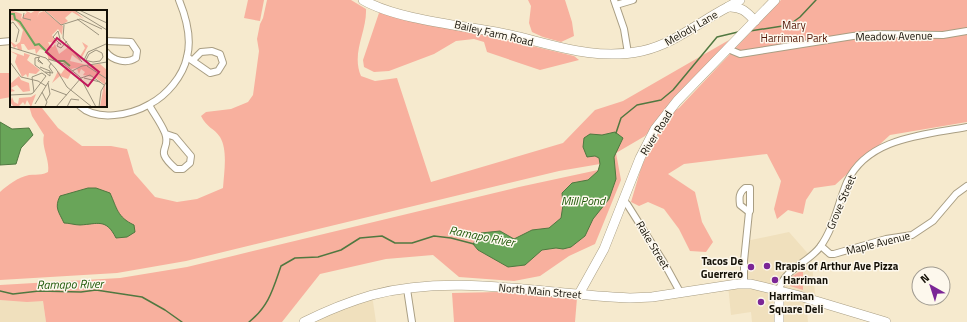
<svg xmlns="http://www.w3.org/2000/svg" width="967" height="322" font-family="'Titillium Web',sans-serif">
  <rect width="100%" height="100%" fill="#f6eace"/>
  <g fill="#f0e0bd">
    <path d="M789,232L811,257L816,301L806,298L808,322H752L751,312L731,315L728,285L744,283L746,241Z"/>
    <path d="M372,295L376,322H304Z"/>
    <path d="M0,300L43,301L46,322H0Z"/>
  </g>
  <g fill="#f8b09e">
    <path d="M248,0H264L260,21L244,18Z"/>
    <path d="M267,0H351L366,9C367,32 351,53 361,76L375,81L397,78L431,182L563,143L595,110L623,101L729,40L645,136L616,153L621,180L595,244L569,256L540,276L514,281L459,277L433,255L386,259L320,274L282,322H46L43,301L27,302L0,300V285L120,278L187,267L519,187L598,170L600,164L559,171L186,261L117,273L0,280V192C9,184 17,178 29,175C36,174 41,176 48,172C50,159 41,147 44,135L32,116L29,106L42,108L58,128L82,146H111L127,149L134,173L155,197L177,202L197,199L223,188C224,173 228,150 220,137C214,128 207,128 201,116L206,112L231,109L248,102L253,95L259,51L257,39L260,24L263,18Z"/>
    <path d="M528,0H565L572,22L574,36L561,42L543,37L532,32L529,23L531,6Z"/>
    <path d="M781,0H967V122L890,135L835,185L814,188L806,200L803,214L788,210L777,219L774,209L781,181L767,154L684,164L668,174L695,192L702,222L713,242L706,252L690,251L679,229L664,209L648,202L639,206L631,202L642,165L669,114L679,108Z"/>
    <path d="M380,10L574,56L579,60L540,70L487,52L484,42L474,39L456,41L434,54L389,71L374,72L364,67L363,60Z"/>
    <path d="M0,73H11V97L0,99Z"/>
    <path d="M799,272H803V290L790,286L789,282L791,277Z"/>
    <path d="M499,292L577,298L575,322H454L452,293Z"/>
  </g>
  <g fill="#69a559" stroke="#507840">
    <path d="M0,122L12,129L29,128L33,135L21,148L16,164L0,165Z"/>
    <path d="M615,132L623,138L614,157L616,179L609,199L593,219L585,236L571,247L563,249L556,248L542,250L525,265L508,267L478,250L473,244L481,233L500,231L514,239L532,230L549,228L561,218L563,205L562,193L572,183L588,180L598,171L600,164L599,158L595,156L587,157L583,147L584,138L590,134L602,135Z"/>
    <path d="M88,188H96L110,193C117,208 117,217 134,225L135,232L127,237L116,238C106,218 98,224 80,225C75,225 69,223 64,223C59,212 54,208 60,196Z"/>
  </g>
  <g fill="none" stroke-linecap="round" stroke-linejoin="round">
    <g stroke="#507840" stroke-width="1.5">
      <path d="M750,31L789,25L800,17L816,0"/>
      <path d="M616,133L621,118L637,105L661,100L673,90L717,37L738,32"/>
      <path d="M0,291L13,294L39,291L81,292L96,290L142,297L165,310L182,322"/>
      <path d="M249,322C269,306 273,289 281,266L295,258L318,257L341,250L360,238L382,236L395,243H412L434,236L451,238L474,244"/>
    </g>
    <g stroke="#a99e83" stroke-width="8">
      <g id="street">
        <path d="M614,0L624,29L628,53"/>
        <path d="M616,5L633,0"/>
        <path d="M106,41L131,42L137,51L136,58C127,64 113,61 106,52"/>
        <path d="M0,42L11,41"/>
        <path d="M728,49L740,54L853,36L875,34L943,35L967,31"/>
        <path d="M187,57L210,73L218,71L223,63L220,54L212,51L201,52L193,60"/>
        <path d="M149,105C154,114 161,123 165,133C172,151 152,148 176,169H183L190,163L191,156L175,137L166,134"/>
        <path d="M80,106C97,122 131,115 150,104C167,95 183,76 187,57C192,38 186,17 179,0"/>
        <path d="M745,188H750V211L749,212L740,205C739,197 739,193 745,188Z"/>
        <path d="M623,202L627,204L663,261L680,292"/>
        <path d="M821,246L830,254H834L886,239L912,235L933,221L956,194L967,186"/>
        <path d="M744,283V261L749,212"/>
        <path d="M407,289L412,322"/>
        <path d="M779,290C784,269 808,263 820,247C834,228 838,203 847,182C868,137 925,135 967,127"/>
      </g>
    </g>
    <g stroke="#a99e83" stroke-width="10">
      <g id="secondary">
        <path d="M363,0C396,19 457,25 496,32C545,41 590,62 642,51C674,44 699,22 728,7C741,6 747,12 755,21"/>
        <path d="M728,7L740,0"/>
        <path d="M579,294L604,249L640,158L655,129L677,101L775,0"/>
        <path d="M304,322C326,311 348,302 372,295C457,273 544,295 630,298L652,297L737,284H751L796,295L886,322"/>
        <path d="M779,322V290"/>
      </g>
    </g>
    <use href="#street" stroke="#fff" stroke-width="6"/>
    <use href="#secondary" stroke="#fff" stroke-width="9"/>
  </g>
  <g fill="#7b2696" stroke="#fdf8ed" stroke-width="1.5">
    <circle cx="767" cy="266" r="4"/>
    <circle cx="751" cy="267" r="4"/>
    <circle cx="775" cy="280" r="4"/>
    <circle cx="761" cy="302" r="4"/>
  </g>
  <g text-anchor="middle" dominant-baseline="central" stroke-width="3" stroke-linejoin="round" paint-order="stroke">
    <g font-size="11" fill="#541808" stroke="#fdf8ed">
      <text x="794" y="25">Mary<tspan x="794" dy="13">Harriman Park</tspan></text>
    </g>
    <g font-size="11" fill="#141006" stroke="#fdf8ed">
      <text transform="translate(691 28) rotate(-30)">Melody Lane</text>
      <text transform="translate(494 33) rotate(13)">Bailey Farm Road</text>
      <text transform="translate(894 36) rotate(-1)">Meadow Avenue</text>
      <text transform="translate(656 133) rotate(-58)">River Road</text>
      <text transform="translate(841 202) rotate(-67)">Grove Street</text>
      <text transform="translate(878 243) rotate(-14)">Maple Avenue</text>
      <text transform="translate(653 245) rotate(59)">Rake Street</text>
      <text transform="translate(540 291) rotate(5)">North Main Street</text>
    </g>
    <g font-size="11" font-weight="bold" fill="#141006" stroke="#fdf8ed" text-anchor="start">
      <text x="743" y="261" text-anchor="end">Tacos De<tspan x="743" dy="13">Guerrero</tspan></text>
      <text x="775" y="266">Rrapis of Arthur Ave Pizza</text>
      <text x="783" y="280">Harriman</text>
      <text x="769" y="296">Harriman<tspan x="769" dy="13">Square Deli</tspan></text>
    </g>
    <g font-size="12" font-style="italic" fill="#205a0a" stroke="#fdf8ed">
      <text x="583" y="200">Mill Pond</text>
      <text transform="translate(482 236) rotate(11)">Ramapo River</text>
      <text transform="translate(70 284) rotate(-1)">Ramapo River</text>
    </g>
  </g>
  <g transform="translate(10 10)">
    <rect width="97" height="97" fill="#f6eace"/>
    <path d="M0,0L12,4L11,9L17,2L14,0L21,3L26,0H33L29,2L27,8L29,3L34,1L53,16L52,25L48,19L42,25L46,33L38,32L40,36L43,37L45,34L49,44L57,38V33L69,48L75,38L72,32L78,36L70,51L62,45L60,51L77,55L90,54L97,60L95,74L97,97H90L94,74L86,68L73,65L75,62L71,59L69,64L67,59L71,57L61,59L51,51L39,50L36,41L30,39L26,44L25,39L18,40L14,34H11L12,40H8L7,36L4,38L0,31L6,35L10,32L13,20L6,11L0,10ZM35,0H64L74,9L62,2L55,8L58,11L52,15ZM0,41L14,46V43L20,45L17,50L30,60L26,64L19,63L18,68L16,64L12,67L5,52L7,45ZM56,57L62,61L58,69L50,66L42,73L48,61L51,64ZM9,66L11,70L19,73L20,81L13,82L7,75L1,78L5,81L0,82V74ZM26,84L21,97L17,90L15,95L13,92L8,97H4L0,92L2,87L4,92L8,94L9,88L21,87Z" fill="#f8b09e"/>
    <path fill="none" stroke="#69a559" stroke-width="2" d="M0,4H4L5,9L10,12L25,35L29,34L45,50M48,51H54L60,56"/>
    <path fill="none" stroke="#9c937e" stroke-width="1" d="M34,0L51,15L70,9L92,19M64,0L97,20M69,0L97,13M14,3L13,8L21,10M67,9L89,25M0,14L3,12L9,20L6,32M54,15L53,28L72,52M49,32L47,36L51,38L57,31M50,33L51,35L43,27L48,21L50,29M0,37L36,48L46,59L57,77L82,97M30,47L25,48V55L40,66V61L30,57M28,49L33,54L28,51L29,47M38,49L54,54L70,67L86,97M74,50L83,52L90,51L93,47L92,43L86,40L79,44L76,50M74,50L78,42L96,34M0,52L11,67L28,71L36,76M77,56L97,69M62,61L72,56L97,52M35,62L43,63L39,57L41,53M71,68L80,65L94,75M74,68L90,72M41,79L57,85M32,82L37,92L35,97M0,85L21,84L23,83L36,66L32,63L22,67L24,82M36,91L40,84L38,73M25,94L39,71M46,97L71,68M57,97L61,89L69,90M89,97L91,81L97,71"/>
    <path fill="#c2185b" fill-opacity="0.15" stroke="#c2185b" stroke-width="2" d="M47,28L89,62L78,76L36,42Z"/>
    <rect width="97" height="97" fill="none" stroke="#141006" stroke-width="2"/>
  </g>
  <g transform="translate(931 286) rotate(321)"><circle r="19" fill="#fdf8ed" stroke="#a09b91"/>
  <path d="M0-3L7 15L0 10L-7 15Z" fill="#7b2696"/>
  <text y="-6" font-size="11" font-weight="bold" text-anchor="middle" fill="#141006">N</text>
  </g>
</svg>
